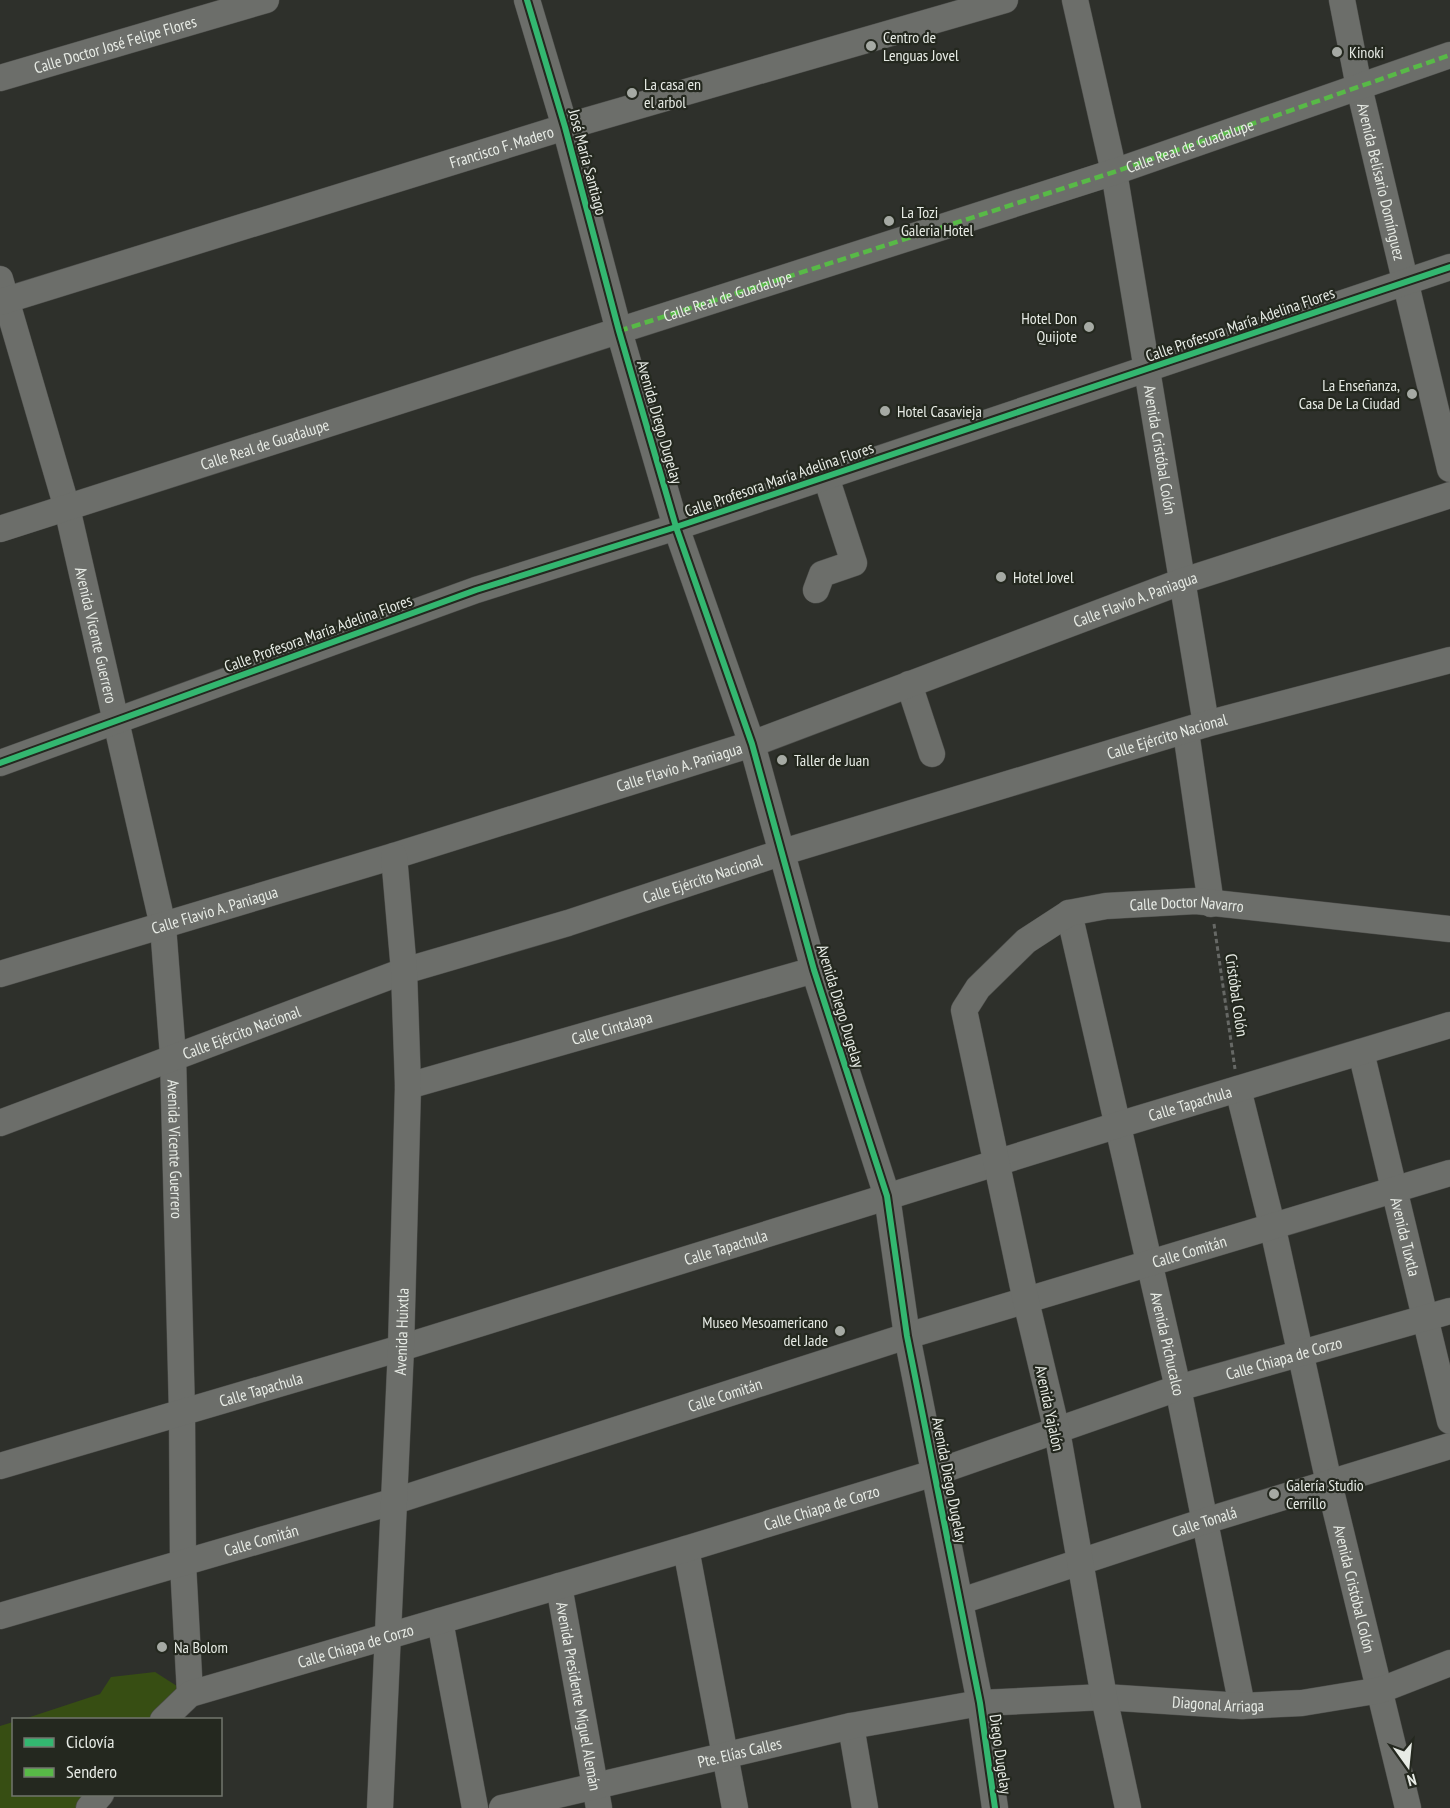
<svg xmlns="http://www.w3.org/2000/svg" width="1450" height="1808" font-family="'PT Sans Narrow',sans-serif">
  <rect width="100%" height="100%" fill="#2e302b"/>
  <g fill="#374e13">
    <path d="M155,1672L180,1688L154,1719L21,1720L100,1694L111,1677Z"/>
    <path d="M13,1722L14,1794L91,1795L77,1808H0V1726Z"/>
  </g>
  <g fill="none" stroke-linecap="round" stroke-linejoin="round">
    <g stroke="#4d4e4b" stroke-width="27">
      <g id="minor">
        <path d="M527,0L565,127L619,331L676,527L752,744L814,970L887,1196L907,1336L980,1703L995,1808"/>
        <path id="s1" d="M1075,0L1114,172L1206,724"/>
        <path id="s2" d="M1342,0L1359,87L1450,469"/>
        <path id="s3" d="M0,78L266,0"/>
        <path id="s4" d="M0,279L67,508L163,926L173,1056L182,1413L183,1564L190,1694"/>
        <path id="s5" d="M0,302L565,127L1005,0"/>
        <path id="s6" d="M0,529L1114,172L1450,55"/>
        <path d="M816,590L822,574L854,563L826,477"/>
        <path d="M909,684L932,754"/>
        <path d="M1186,732L1211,904"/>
        <path d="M0,763L476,590L676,527L1450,267"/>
        <path id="s7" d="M1069,913L1178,1388L1242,1706"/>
        <path id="s8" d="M0,974L394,856L752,744L1183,581L1450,495"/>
        <path id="s9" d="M1361,1052L1450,1421"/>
        <path id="s10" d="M408,1086L814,970"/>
        <path id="s11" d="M1238,1089L1273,1229L1329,1483L1408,1808"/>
        <path id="s12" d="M0,1123L404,971L568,923L780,853L1206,724L1450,660"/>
        <path id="s13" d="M0,1466L401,1348L1118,1125L1450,1025"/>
        <path d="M686,1549L735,1808"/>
        <path id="s14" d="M559,1586L599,1808"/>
        <path id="s15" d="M961,1601L1205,1521L1450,1446"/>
        <path id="s16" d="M0,1616L392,1502L907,1336L1450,1173"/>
        <path d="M440,1621L475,1808"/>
        <path id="s17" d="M163,1720L190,1694L686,1549L934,1473L1178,1388L1450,1311"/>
        <path d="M851,1726L865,1808"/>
        <path d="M89,1808L101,1794"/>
        <path id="s18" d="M380,1808L401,1348L408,1086L404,971L394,856"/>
        <path id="s19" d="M502,1808L851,1726L980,1703L1104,1697L1242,1706L1302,1703L1381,1690L1450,1663"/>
        <path id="s20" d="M1128,1808L1104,1697L1057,1431L1026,1301L964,1010L978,988L1026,941L1069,913L1106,906L1196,901L1450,929"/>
      </g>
    </g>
    <path stroke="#666865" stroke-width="3" stroke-dasharray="4.5 3" stroke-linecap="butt" d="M1214,924L1235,1069"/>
    <use href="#minor" stroke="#6c6e6a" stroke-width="26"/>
    <path stroke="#58b947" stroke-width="4.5" stroke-dasharray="9 4.5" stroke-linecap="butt" d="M619,331L1114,172L1450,55"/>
    <g stroke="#24281f" stroke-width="10">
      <g id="cycleway">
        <path d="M527,0L565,127L619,331L676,527L752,744L814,970L887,1196L907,1336L980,1703L995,1808"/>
        <path d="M0,763L476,590L676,527L1450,267"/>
      </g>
    </g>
    <use href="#cycleway" stroke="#33b770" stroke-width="6"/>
  </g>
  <g fill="#a6aaa4" stroke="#24281f" stroke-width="2">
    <circle cx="871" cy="46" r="6"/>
    <circle cx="1337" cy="52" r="6"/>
    <circle cx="632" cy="93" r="6"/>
    <circle cx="889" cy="221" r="6"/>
    <circle cx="1089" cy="327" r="6"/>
    <circle cx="1412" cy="394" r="6"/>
    <circle cx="885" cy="411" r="6"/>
    <circle cx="1001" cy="577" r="6"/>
    <circle cx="782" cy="760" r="6"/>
    <circle cx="840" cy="1331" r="6"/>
    <circle cx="1274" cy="1494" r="6"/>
    <circle cx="162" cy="1647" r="6"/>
  </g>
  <g text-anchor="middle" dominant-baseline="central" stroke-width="4.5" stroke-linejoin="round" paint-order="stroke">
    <g font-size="16" fill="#e7ebe5" stroke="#24281f" text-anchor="start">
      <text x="883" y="37">Centro de<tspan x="883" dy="18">Lenguas Jovel</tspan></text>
      <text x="1349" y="52">Kinoki</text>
      <text x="644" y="84">La casa en<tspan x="644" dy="18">el arbol</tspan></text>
      <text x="901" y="212">La Tozi<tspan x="901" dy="18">Galeria Hotel</tspan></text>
      <text x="1077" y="318" text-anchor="end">Hotel Don<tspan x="1077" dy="18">Quijote</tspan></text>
      <text x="1400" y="385" text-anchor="end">La Enseñanza,<tspan x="1400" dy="18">Casa De La Ciudad</tspan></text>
      <text x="897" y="411">Hotel Casavieja</text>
      <text x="1013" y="577">Hotel Jovel</text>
      <text x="794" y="760">Taller de Juan</text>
      <text x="828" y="1322" text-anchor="end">Museo Mesoamericano<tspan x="828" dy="18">del Jade</tspan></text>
      <text x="1286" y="1485">Galería Studio<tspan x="1286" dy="18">Cerrillo</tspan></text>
      <text x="174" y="1647">Na Bolom</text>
    </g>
    <g font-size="16" fill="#e7ebe5" stroke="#24281f">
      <text stroke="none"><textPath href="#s3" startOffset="120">Calle Doctor José Felipe Flores</textPath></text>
      <text stroke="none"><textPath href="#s6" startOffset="1250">Calle Real de Guadalupe</textPath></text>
      <text stroke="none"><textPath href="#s5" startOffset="525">Francisco F. Madero</textPath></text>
      <text transform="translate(588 162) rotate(75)">José María Santiago</text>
      <text stroke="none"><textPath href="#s2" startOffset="186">Avenida Belisario Domínguez</textPath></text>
      <text stroke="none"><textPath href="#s6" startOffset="764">Calle Real de Guadalupe</textPath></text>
      <text transform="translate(1240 324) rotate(-19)">Calle Profesora María Adelina Flores</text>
      <text transform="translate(660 422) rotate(74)">Avenida Diego Dugelay</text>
      <text stroke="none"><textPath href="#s6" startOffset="278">Calle Real de Guadalupe</textPath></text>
      <text stroke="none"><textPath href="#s1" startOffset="458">Avenida Cristóbal Colón</textPath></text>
      <text transform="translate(779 479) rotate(-19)">Calle Profesora María Adelina Flores</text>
      <text stroke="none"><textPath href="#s8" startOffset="1196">Calle Flavio A. Paniagua</textPath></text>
      <text transform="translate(318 633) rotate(-20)">Calle Profesora María Adelina Flores</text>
      <text stroke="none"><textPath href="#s4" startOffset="369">Avenida Vicente Guerrero</textPath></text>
      <text stroke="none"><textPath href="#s12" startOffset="1230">Calle Ejército Nacional</textPath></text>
      <text stroke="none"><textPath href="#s8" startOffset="710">Calle Flavio A. Paniagua</textPath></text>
      <text stroke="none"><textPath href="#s12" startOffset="744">Calle Ejército Nacional</textPath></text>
      <text stroke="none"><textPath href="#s20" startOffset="1078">Calle Doctor Navarro</textPath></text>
      <text stroke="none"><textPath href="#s8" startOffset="224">Calle Flavio A. Paniagua</textPath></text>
      <text transform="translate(1237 995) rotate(82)">Cristóbal Colón</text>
      <text transform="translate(841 1006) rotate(73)">Avenida Diego Dugelay</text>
      <text stroke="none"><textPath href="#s10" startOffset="212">Calle Cintalapa</textPath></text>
      <text stroke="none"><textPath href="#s12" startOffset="258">Calle Ejército Nacional</textPath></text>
      <text stroke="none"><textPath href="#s13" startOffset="1244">Calle Tapachula</textPath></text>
      <text stroke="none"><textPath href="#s4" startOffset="891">Avenida Vicente Guerrero</textPath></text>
      <text stroke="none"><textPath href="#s9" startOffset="190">Avenida Tuxtla</textPath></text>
      <text stroke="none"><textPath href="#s13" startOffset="758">Calle Tapachula</textPath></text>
      <text stroke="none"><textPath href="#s16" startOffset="1244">Calle Comitán</textPath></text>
      <text stroke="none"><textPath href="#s18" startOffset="477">Avenida Huixtla</textPath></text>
      <text stroke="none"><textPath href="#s7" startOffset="442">Avenida Pichucalco</textPath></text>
      <text stroke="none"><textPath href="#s17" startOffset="1182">Calle Chiapa de Corzo</textPath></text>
      <text stroke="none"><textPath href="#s13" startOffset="272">Calle Tapachula</textPath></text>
      <text stroke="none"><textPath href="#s16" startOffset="758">Calle Comitán</textPath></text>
      <text transform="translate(1050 1408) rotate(78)">Avenida Yajalón</text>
      <text transform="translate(950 1480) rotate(79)">Avenida Diego Dugelay</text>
      <text stroke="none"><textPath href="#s17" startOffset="696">Calle Chiapa de Corzo</textPath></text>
      <text stroke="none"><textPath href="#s15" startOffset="256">Calle Tonalá</textPath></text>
      <text stroke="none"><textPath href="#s16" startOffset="272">Calle Comitán</textPath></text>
      <text stroke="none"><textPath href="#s11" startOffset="513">Avenida Cristóbal Colón</textPath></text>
      <text stroke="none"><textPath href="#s17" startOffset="210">Calle Chiapa de Corzo</textPath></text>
      <text stroke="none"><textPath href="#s14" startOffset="112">Avenida Presidente Miguel Alemán</textPath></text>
      <text stroke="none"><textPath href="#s19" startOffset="728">Diagonal Arriaga</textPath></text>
      <text stroke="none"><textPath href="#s19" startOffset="244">Pte. Elías Calles</textPath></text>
      <text transform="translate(1001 1754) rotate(82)">Diego Dugelay</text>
    </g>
  </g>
  <rect x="12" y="1718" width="210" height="78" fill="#24281f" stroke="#72766e" stroke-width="1.5"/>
  <rect x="24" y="1738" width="30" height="9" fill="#33b770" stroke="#72766e" stroke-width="1.5"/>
  <text x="66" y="1748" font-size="18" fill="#e7ebe5">Ciclovía</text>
  <rect x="24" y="1768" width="30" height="9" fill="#58b947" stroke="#72766e" stroke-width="1.5"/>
  <text x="66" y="1778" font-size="18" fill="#e7ebe5">Sendero</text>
  <g transform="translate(1408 1766) rotate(165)" stroke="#24281f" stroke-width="4.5" paint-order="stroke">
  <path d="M0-4.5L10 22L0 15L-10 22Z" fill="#e7ebe5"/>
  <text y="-9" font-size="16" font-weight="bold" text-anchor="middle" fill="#e7ebe5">N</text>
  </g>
</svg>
